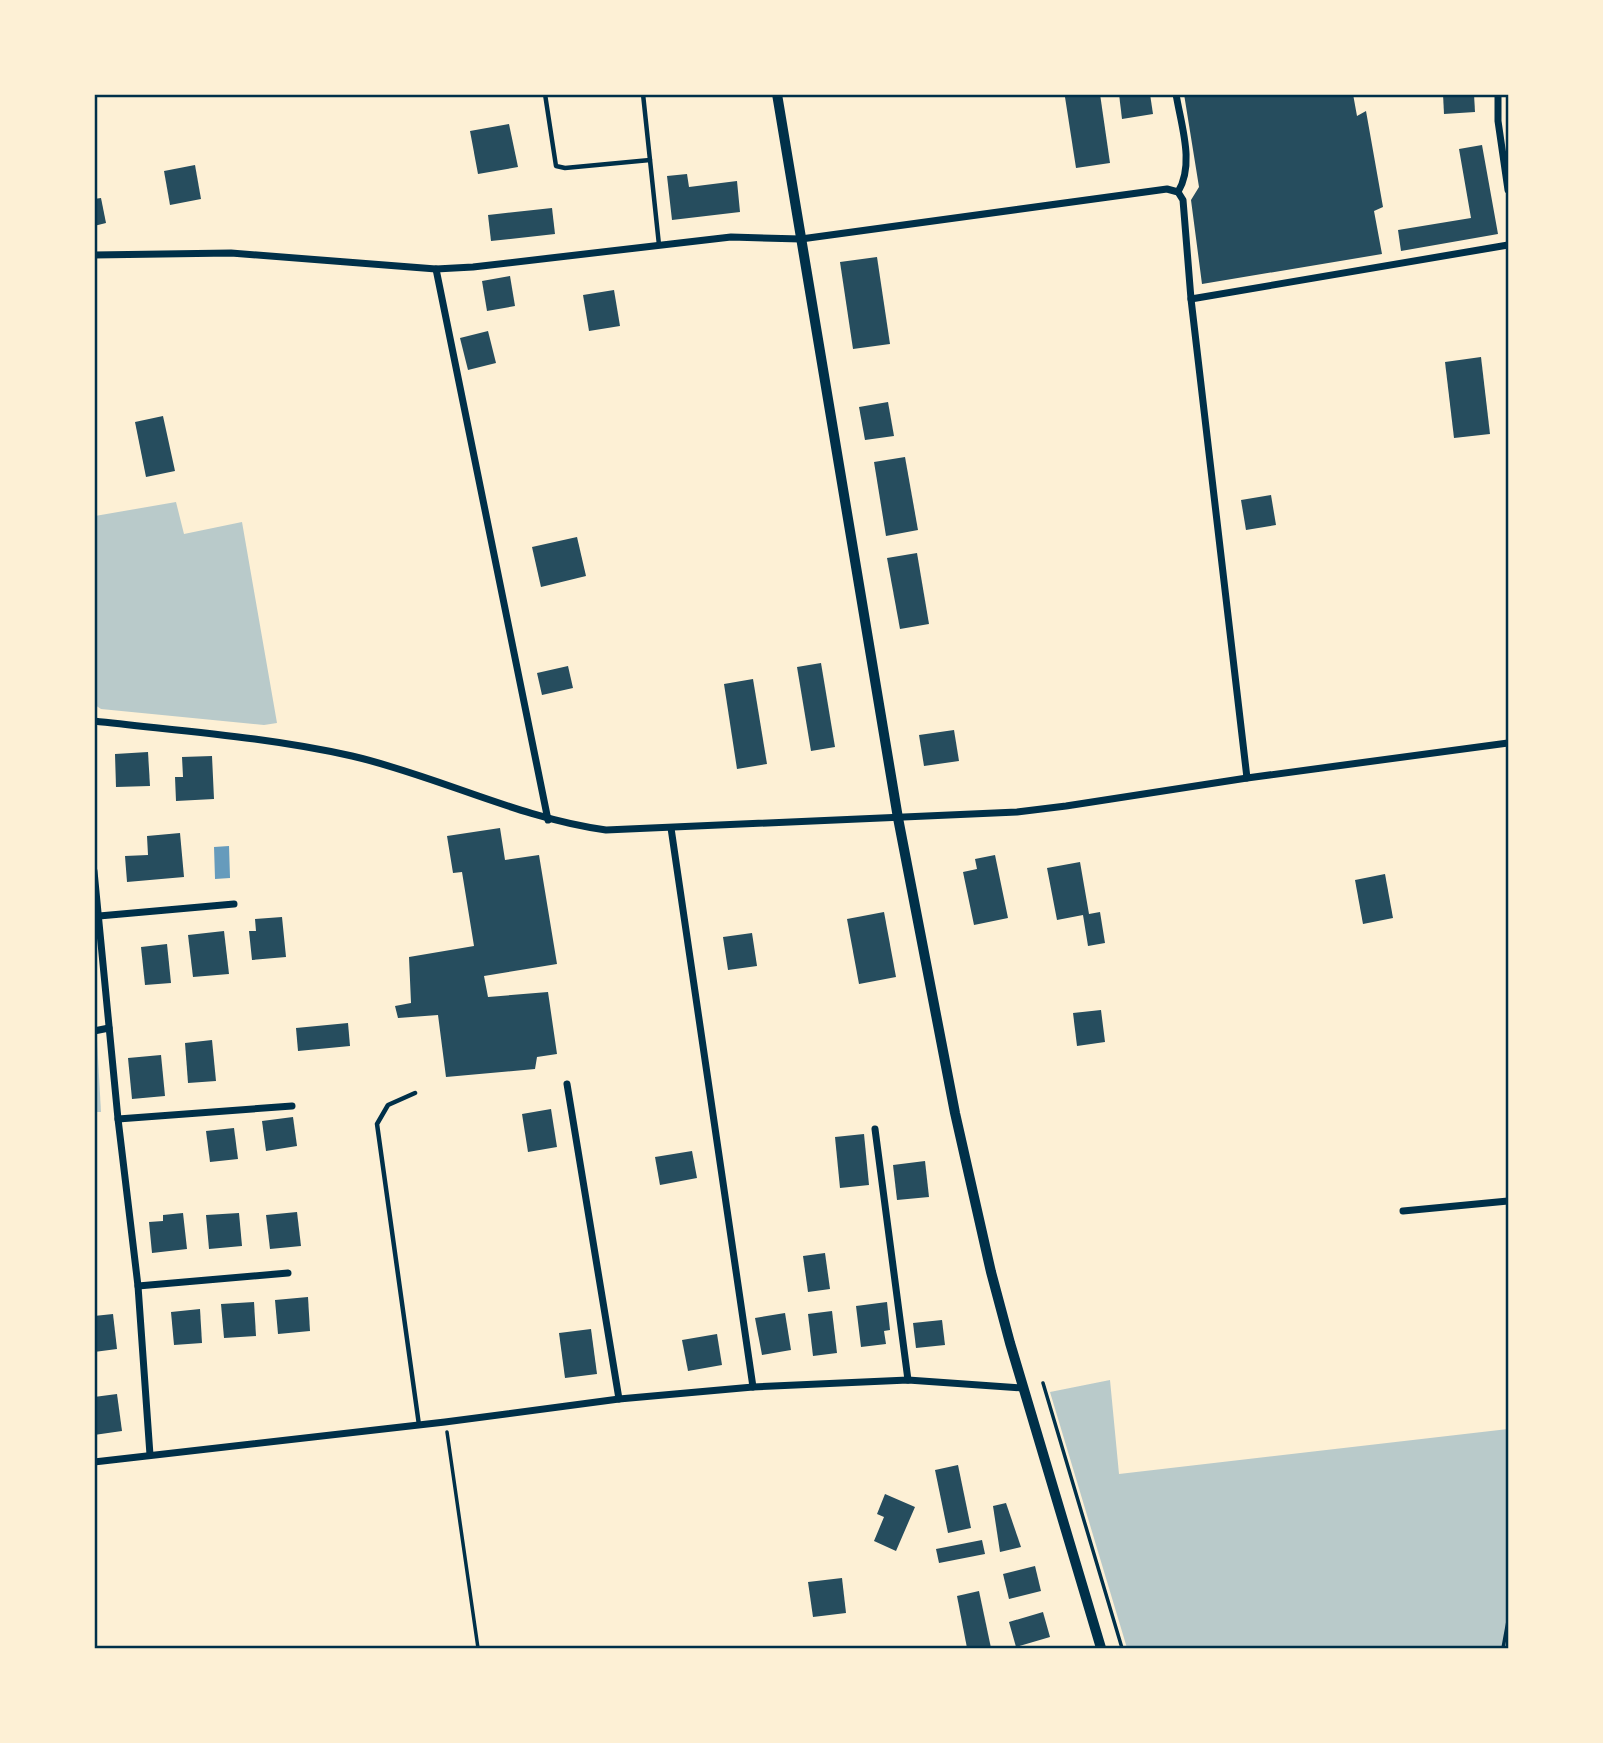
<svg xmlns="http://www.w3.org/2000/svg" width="1603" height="1743" font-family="'Roboto Condensed',sans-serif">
  <rect width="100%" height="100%" fill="#fdf0d5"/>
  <g fill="#b9caca">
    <path d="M176,502L184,534L242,522L277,723L264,725L101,709L95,705V516Z"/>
    <path d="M97,1040L101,1112H95L94,1041Z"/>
    <path d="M1110,1380L1119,1474L1508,1429V1648H1127L1050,1392Z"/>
  </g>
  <path fill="#669bbc" d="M229,846L230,878L215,879L214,847Z"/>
  <g fill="#264d5e">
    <path d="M1082,94H1100L1110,163L1076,168L1065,97Z"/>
    <path d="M1119,94H1150L1153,114L1122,119Z"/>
    <path d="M1184,94H1353L1357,116L1366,111L1383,207L1374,211L1382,254L1202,284L1191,200L1199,187Z"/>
    <path d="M1443,94H1474L1475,112L1444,114Z"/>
    <path d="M509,124L518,167L478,174L470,131Z"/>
    <path d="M1482,145L1498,234L1401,251L1398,230L1471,218L1459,149Z"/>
    <path d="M195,165L201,199L170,205L164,171Z"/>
    <path d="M687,174L689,187L737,181L740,212L672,220L667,176Z"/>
    <path d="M101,198L106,223L94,226V199Z"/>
    <path d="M552,208L555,234L491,241L488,215Z"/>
    <path d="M877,257L890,344L853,349L840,262Z"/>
    <path d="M510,276L515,306L487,311L482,281Z"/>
    <path d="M614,290L620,326L589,331L583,295Z"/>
    <path d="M488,331L496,363L468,370L460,338Z"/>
    <path d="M1481,357L1490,434L1454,438L1445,362Z"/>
    <path d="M888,402L894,436L865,440L859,407Z"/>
    <path d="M163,416L175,471L146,477L135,422Z"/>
    <path d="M905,457L918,530L886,536L874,462Z"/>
    <path d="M1271,495L1276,525L1246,530L1241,500Z"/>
    <path d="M577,537L586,576L541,587L532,547Z"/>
    <path d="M917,553L929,624L900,629L887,558Z"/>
    <path d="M821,663L835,747L811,751L797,667Z"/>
    <path d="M568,666L573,688L542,695L537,673Z"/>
    <path d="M753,679L767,764L737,769L724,684Z"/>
    <path d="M954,730L959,761L924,766L919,735Z"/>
    <path d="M148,752L150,786L116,787L115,754Z"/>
    <path d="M212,756L214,799L176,801L175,777H183L182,757Z"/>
    <path d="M500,828L505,860L539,855L557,964L484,976L488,997L548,992L557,1054L537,1057L535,1069L446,1077L438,1015L398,1018L395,1006L411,1003L409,957L474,946L462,872L453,873L447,836Z"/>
    <path d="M180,833L184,877L127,882L125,856L148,855L147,836Z"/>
    <path d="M995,855L1008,918L974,925L963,872L977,869L975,859Z"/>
    <path d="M1080,862L1089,914L1100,912L1105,943L1088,946L1083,915L1057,920L1047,868Z"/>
    <path d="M1385,874L1393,918L1363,924L1355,880Z"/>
    <path d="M884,912L896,977L859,984L847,919Z"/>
    <path d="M282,917L286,957L252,960L249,931H256L255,919Z"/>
    <path d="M224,931L229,974L193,977L188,935Z"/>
    <path d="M752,933L757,966L728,970L723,937Z"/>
    <path d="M167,944L171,983L145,985L141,947Z"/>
    <path d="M1101,1010L1105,1042L1077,1046L1073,1013Z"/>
    <path d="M348,1023L350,1046L298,1051L296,1028Z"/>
    <path d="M212,1040L216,1081L188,1083L185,1043Z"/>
    <path d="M161,1055L165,1096L132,1099L128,1058Z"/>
    <path d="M551,1109L557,1147L528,1152L522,1114Z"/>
    <path d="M293,1117L297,1146L266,1151L262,1121Z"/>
    <path d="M234,1128L238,1159L210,1162L206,1131Z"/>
    <path d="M864,1134L869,1185L840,1188L835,1137Z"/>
    <path d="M692,1151L697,1178L660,1185L655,1157Z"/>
    <path d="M925,1161L929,1197L897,1200L893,1165Z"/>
    <path d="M297,1212L301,1246L270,1249L266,1215Z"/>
    <path d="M183,1213L187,1249L152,1253L149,1222L163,1221V1215Z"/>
    <path d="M239,1213L242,1246L209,1249L206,1215Z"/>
    <path d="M825,1253L830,1289L808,1292L803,1256Z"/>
    <path d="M308,1297L310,1331L278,1334L275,1300Z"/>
    <path d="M254,1302L256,1336L224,1338L221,1304Z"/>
    <path d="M887,1302L890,1330L884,1331L886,1344L861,1347L856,1306Z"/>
    <path d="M200,1309L202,1343L174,1345L171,1312Z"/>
    <path d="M832,1311L837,1353L813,1356L808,1314Z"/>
    <path d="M785,1313L791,1350L762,1355L755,1318Z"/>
    <path d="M113,1314L117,1349L94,1352V1316Z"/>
    <path d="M942,1320L945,1345L916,1348L913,1323Z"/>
    <path d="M591,1329L597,1374L565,1378L559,1333Z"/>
    <path d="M717,1334L722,1365L688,1371L682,1340Z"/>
    <path d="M117,1394L122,1431L94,1435V1397Z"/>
    <path d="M958,1465L971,1528L948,1533L935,1470Z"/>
    <path d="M885,1494L915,1507L896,1551L874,1541L884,1517L877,1514Z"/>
    <path d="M1006,1503L1021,1547L1000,1552L993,1506Z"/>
    <path d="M982,1540L985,1554L939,1563L936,1549Z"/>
    <path d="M1035,1566L1041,1591L1009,1599L1003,1574Z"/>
    <path d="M842,1578L846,1613L813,1617L808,1582Z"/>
    <path d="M979,1591L991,1648H967L957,1596Z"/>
    <path d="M1043,1612L1050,1637L1016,1647L1009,1622Z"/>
  </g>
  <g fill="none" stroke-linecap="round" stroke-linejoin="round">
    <g stroke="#003049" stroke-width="3.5">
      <path d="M1043,1383L1122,1648"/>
      <path d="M447,1432L478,1648"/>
      <path d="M1503,1648L1508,1621"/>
    </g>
    <g stroke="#003049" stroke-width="4.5">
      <path d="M545,94L556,166L565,168L650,160"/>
      <path d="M643,94L659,245"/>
      <path d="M415,1093L388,1105L377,1124L419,1425"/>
    </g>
    <g stroke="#003049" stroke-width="7">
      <path d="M1176,94C1181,125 1195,164 1178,192"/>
      <path d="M1498,94V121L1508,190"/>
      <path d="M94,255L231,253L436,269L473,267L731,237L801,239L1167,189L1178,192L1183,200L1191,299L1508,245"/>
      <path d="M436,269L548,820"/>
      <path d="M1191,299L1247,778"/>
      <path d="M94,721C180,731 268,737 352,756C438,776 518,818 606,830L1017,812L1066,806L1247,778L1508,743"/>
      <path d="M671,828L753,1387"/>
      <path d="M94,871L118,1119L138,1286L150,1455"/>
      <path d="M99,916L234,904"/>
      <path d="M94,1031L109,1028"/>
      <path d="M567,1084L619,1399"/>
      <path d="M118,1119L292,1106"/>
      <path d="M875,1129L908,1380"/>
      <path d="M1403,1211L1508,1201"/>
      <path d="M138,1286L288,1273"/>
      <path d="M94,1462L445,1422L619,1399L753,1387L908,1380L1023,1388"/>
    </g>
    <path stroke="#003049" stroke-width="10" d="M777,94L898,818L955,1113L991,1272L1010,1343L1101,1648"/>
  </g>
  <rect width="1603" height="1743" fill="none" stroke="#fdf0d5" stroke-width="192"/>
  <rect x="96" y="96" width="1411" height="1551" fill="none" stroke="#003049" stroke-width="2.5"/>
</svg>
